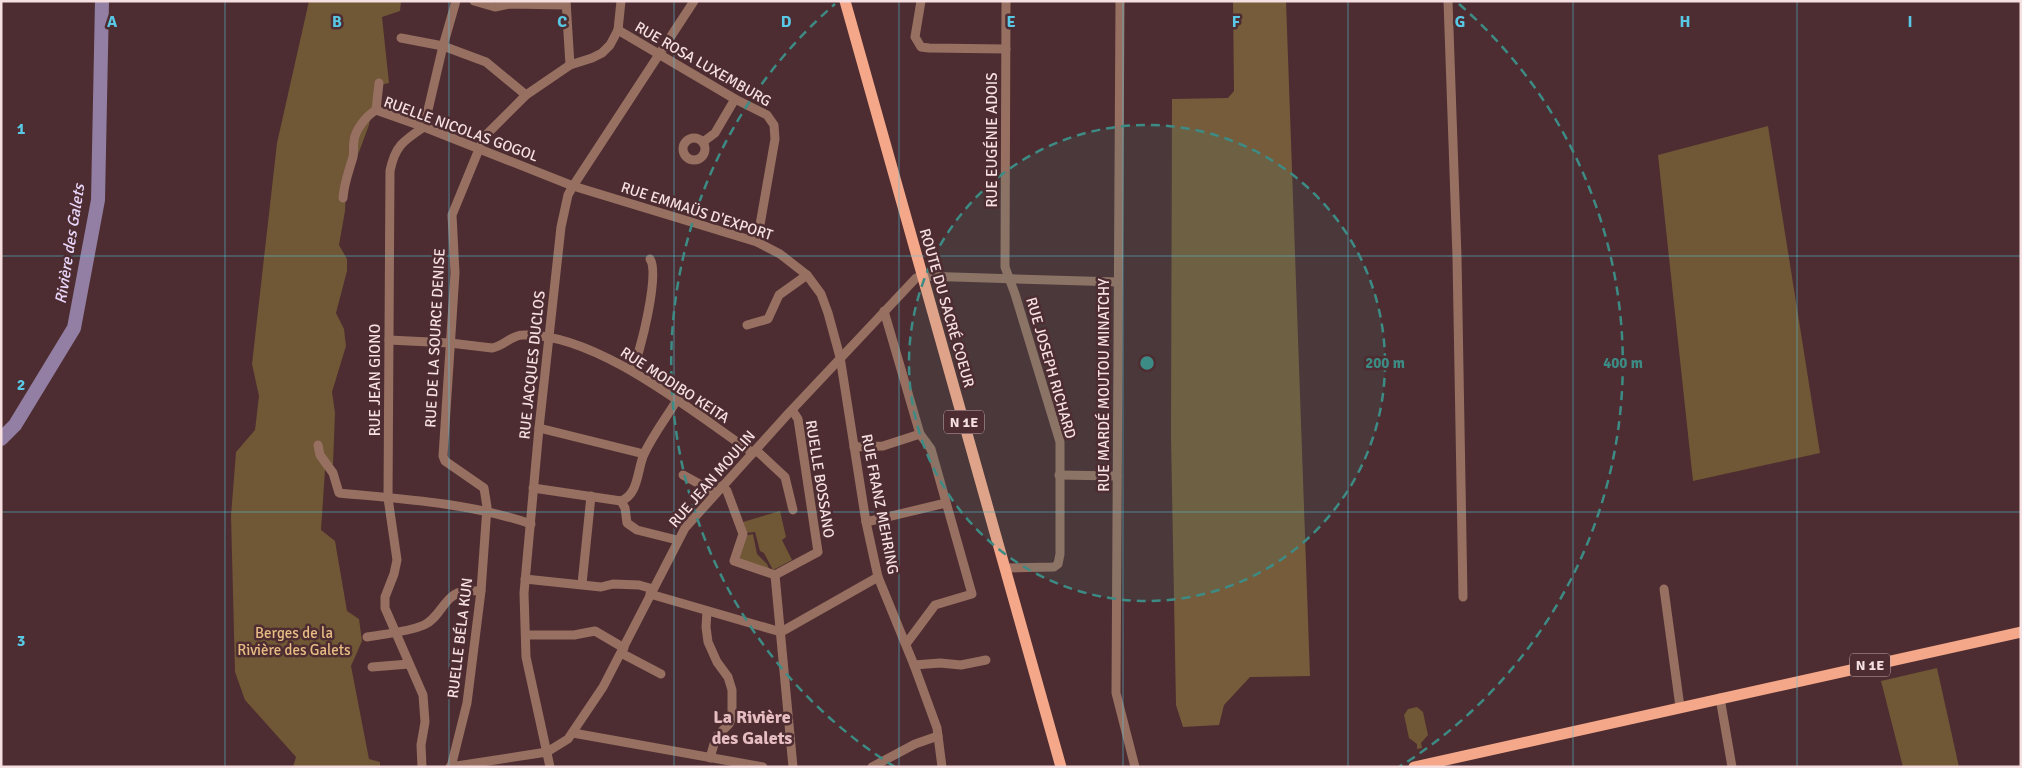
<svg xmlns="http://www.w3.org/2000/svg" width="2022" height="768" font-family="Signika,sans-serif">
  <rect width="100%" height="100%" fill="#4d2d31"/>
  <g fill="#705736">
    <path d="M309,1H401L400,11L382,17L389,83L376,86L369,125L346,187L345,211L339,245L347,259V271L336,313L344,329L346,346L332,392L335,413L333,464L325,470L321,530L335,541L347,611L359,619L362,641L351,666L369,759L380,762V767H293L296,757L245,700L235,672L231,516L236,452L255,430L259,396L252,364L277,143Z"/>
    <path d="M1768,126L1820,453L1693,481L1658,155Z"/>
    <path d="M780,511L786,537L782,540L792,560L773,570L764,553L760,551L755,532L746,533L743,522Z"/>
    <path d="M753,534L757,554L767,564L771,573L745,564L737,555L744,536Z"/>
    <path d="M1937,668L1959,767H1903L1881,681Z"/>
    <path d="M1417,707L1423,712L1428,735L1421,743L1422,748L1417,749V744L1409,738L1404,715L1408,709Z"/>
  </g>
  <path fill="#765c3b" d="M1233,1H1286L1310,676L1250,677L1224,705L1219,725L1183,727L1176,705L1171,437L1172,99L1228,98L1234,91Z"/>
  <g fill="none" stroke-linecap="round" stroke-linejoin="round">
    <path stroke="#937fa3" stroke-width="14" d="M1,439L15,425L74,328L98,200L102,1"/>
    <g stroke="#977062" stroke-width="9">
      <path d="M474,1L495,7L510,4L566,5"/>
      <path d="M566,1L570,65"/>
      <path d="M921,1L915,37L921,47L929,48L1006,49"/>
      <path d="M1120,1L1116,693L1135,767"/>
      <path d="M1448,1L1457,257L1463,597"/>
      <path d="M618,30L735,99L767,115L774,125L775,139L757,242"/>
      <path d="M401,38L443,46L486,62L526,95"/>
      <path d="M376,110L379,83"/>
      <circle cx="694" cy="149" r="11"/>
      <path d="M703,142L715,133L735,99"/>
      <path d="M343,198C344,183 349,171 353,157C354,152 353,146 354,141C355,130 366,116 376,110L424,127L573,186L757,242L780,254L807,275L821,294L828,313L840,357L866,522L878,577L914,665L937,728L942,767"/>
      <path d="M884,311L920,434L931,449L972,594L935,605L906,644"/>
      <path d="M747,325L768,319L779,295L807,275"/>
      <path d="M389,340L450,343L492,348C504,346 511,335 523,335C596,332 694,413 753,453"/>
      <path d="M632,371C640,354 660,274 650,259"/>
      <path d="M539,428L644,454"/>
      <path d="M318,445L320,455L333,473L339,493C402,499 470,503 531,524"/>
      <path d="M854,447L883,446L920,434"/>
      <path d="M756,450L785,477L793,510"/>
      <path d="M683,475L716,493"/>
      <path d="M1059,475L1117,476"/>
      <path d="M722,486L727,491L743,534L734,561L775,575L818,552L798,419L792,410"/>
      <path d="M533,488L621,501"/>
      <path d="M621,501C639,494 637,470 644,454C653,435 666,418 677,400"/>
      <path d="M621,501L625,508L627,523L637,530L677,540"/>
      <path d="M866,522L946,503"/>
      <path d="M1006,568L1054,567L1058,564L1060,554V442L1015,294L1005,267L1006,1"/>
      <path d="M775,575L793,767"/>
      <path d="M525,579L601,587L613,584L639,585L653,589"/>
      <path d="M582,584L591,496"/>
      <path d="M1664,589L1680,707"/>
      <path d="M650,594L781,632L878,577"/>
      <path d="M707,611L706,627L708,642L717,662L728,677L732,690V717L729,724L716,737L710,758"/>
      <path d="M526,635H574L595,631L624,648"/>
      <path d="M367,637C384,634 408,632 424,625C440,618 444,596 461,592C467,590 474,591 481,591"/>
      <path d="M621,653L661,674"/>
      <path d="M914,665L940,663L961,665L986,660"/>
      <path d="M372,667L409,664"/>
      <path d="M1720,698L1732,767"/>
      <path d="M573,733L763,767"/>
      <path d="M422,767L421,745L425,722L423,695L385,608V597L394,574L397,560L388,498L390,171C395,146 403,141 424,127L443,46L456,1"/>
      <path d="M450,767L547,752L568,739L603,687L685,528L787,415L916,278L922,276L1118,282"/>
      <path d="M451,767L467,703L481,591L487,507L484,488L445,461L443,456L455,273L452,215L484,137L526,95L570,65L592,58L602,53L610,45L618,30L621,1"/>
      <path d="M550,767L526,657L524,593L539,428L561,227L568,195L573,186L694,1"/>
      <path d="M872,767L915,744L938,736"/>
    </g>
    <g stroke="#f5a789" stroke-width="11">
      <path d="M845,1L1061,767"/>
      <path d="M1414,767L2021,632"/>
    </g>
  </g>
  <path fill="none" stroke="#58c8e4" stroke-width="1" stroke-opacity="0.55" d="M225,1V767M449,1V767M674,1V767M899,1V767M1123,1V767M1348,1V767M1573,1V767M1797,1V767M1,256H2021M1,512H2021"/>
  <circle cx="1147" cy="363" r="238" fill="#3d8b85" fill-opacity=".12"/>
  <g fill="none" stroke="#3d8b85" stroke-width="2.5" stroke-dasharray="9 6">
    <circle cx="1147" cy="363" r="238"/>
    <path d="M895 767A476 476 0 0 1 835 4M1459 4A476 476 0 0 1 1399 767"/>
  </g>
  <g text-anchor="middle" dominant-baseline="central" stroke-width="5" stroke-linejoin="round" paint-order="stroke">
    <g fill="#4d2d31" stroke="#c3aaad" stroke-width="1">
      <rect x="944" y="410.5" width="40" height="23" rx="4"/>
      <rect x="1850" y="653.5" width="40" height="23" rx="4"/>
    </g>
    <g font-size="14" font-weight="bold" fill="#f6e0e2">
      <text x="964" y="422">N 1E</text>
      <text x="1870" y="665">N 1E</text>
    </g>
    <g font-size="15" fill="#f6e0e2" stroke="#4d2d31">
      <text transform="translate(703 64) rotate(30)">RUE ROSA LUXEMBURG</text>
      <text transform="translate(461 129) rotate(20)">RUELLE NICOLAS GOGOL</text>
      <text transform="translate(992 140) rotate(-90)">RUE EUGÉNIE ADOIS</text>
      <text transform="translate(697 211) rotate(18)">RUE EMMAÜS D'EXPORT</text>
      <text transform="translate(947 308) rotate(74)">ROUTE DU SACRÉ COEUR</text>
      <text transform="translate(435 338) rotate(-87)">RUE DE LA SOURCE DENISE</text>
      <text transform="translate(532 365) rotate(-84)">RUE JACQUES DUCLOS</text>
      <text transform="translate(1051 368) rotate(74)">RUE JOSEPH RICHARD</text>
      <text transform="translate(375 380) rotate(-90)">RUE JEAN GIONO</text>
      <text transform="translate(675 385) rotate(33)">RUE MODIBO KEITA</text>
      <text transform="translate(1104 385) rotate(-90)">RUE MARDÉ MOUTOU MINATCHY</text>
      <text transform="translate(712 479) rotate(-49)">RUE JEAN MOULIN</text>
      <text transform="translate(820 479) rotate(81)">RUELLE BOSSANO</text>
      <text transform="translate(880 504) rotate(79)">RUE FRANZ MEHRING</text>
      <text transform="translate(460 638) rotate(-83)">RUELLE BÉLA KUN</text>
    </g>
    <g font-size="15" fill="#e9bc84" stroke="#4d2d31">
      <text x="294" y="633">Berges de la<tspan x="294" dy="17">Rivière des Galets</tspan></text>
    </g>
    <g font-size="16" font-style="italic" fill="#e9d6fa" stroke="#4d2d31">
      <text transform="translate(70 244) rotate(-81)">Rivière des Galets</text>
    </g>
    <g font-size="18" font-weight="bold" fill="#e6bdc1" stroke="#4d2d31">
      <text x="752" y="717">La Rivière<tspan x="752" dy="21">des Galets</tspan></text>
    </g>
  </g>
  <g font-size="16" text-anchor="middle" font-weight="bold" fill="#58c8e4" stroke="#4d2d31" stroke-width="5" stroke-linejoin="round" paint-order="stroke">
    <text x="112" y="27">A</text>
    <text x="337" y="27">B</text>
    <text x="562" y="27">C</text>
    <text x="786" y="27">D</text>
    <text x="1011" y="27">E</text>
    <text x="1236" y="27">F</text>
    <text x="1460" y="27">G</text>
    <text x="1685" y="27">H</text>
    <text x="1910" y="27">I</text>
    <text x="21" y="134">1</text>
    <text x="21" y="390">2</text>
    <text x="21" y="646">3</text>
  </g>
  <circle cx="1147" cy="363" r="8" fill="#3d8b85" stroke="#4d2d31" stroke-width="2.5"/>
  <g font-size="15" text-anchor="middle" font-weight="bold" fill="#3d8b85" stroke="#4d2d31" stroke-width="5" stroke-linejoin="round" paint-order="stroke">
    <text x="1385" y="368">200 m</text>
    <text x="1623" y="368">400 m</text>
  </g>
  <rect width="2022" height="768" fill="none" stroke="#f6e0e2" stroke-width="5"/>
</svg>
